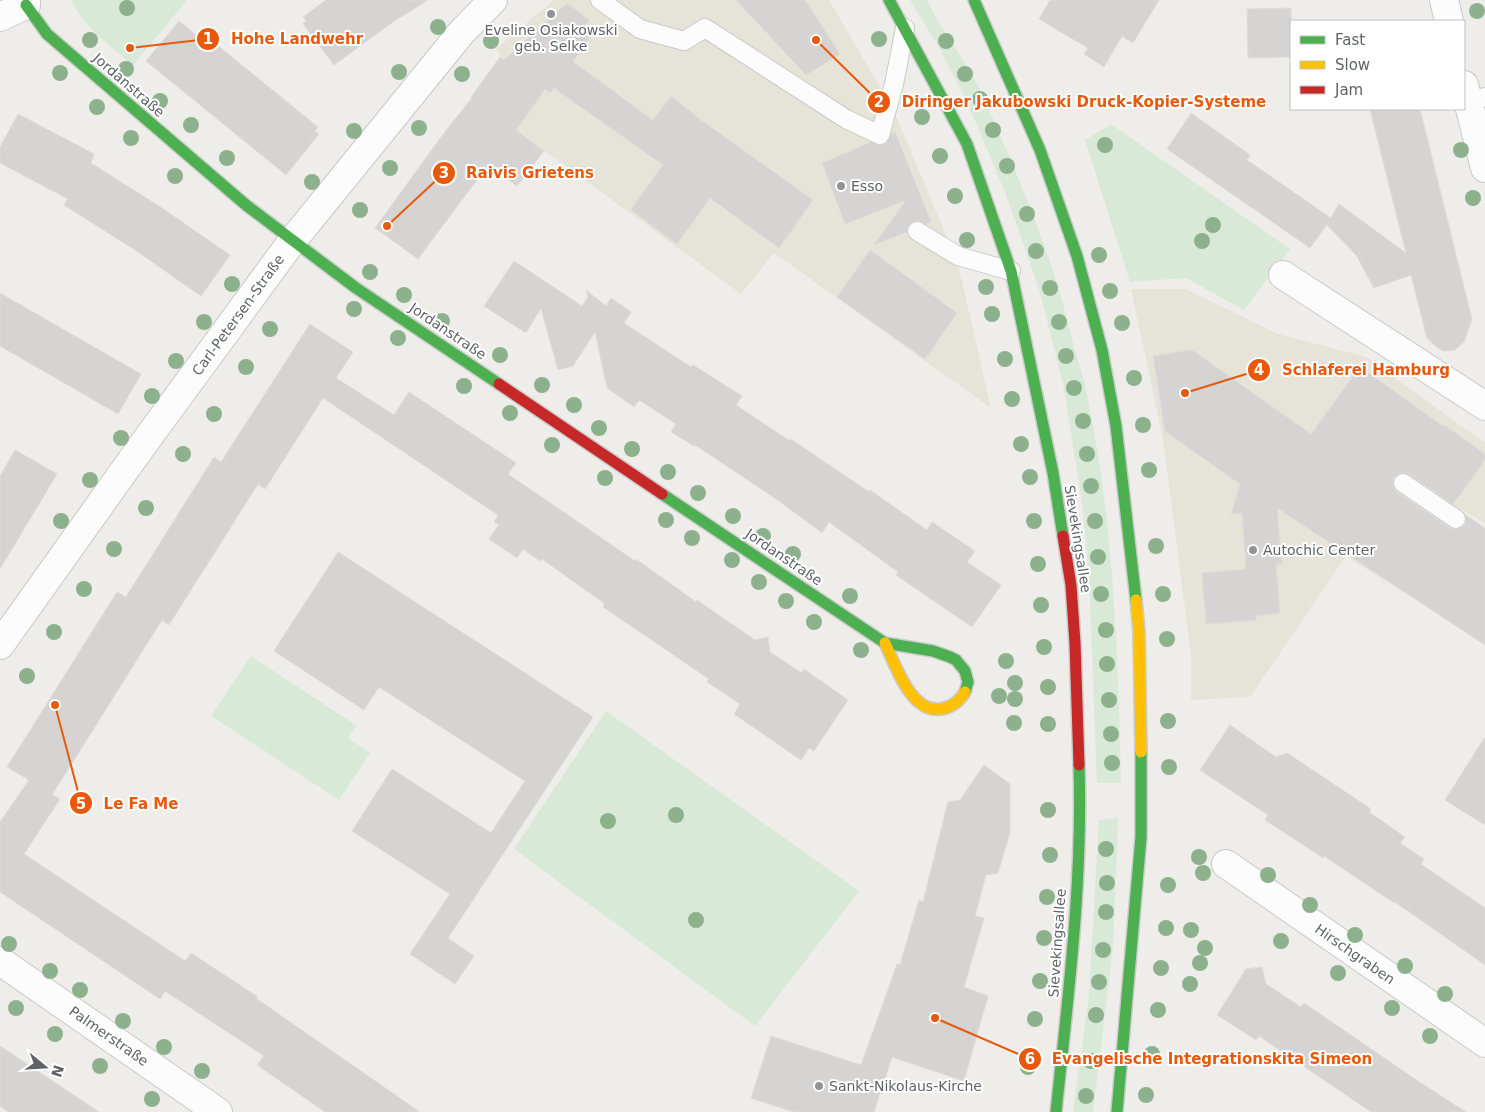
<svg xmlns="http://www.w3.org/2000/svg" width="1485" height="1112" font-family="'DejaVu Sans',sans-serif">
  <rect width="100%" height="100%" fill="#eeedea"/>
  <g fill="#e6e3d8">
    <path d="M554,0H829L894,111L958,264L991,408L774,253L741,294L516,130L504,60L496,49Z"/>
    <path d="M1131,289H1186L1278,334L1366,357L1485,443V524L1461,509L1407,595L1346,556L1250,697L1191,700V655L1163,439Z"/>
  </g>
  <g fill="#d9e9d7">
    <path d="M72,0H187L133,65C113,48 80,25 72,0Z"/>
    <path d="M910,0H927C942,32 965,60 981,91C1007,151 1034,212 1054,274C1062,298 1068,323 1074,347C1079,363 1084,379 1087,395C1114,522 1118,653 1121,783H1097L1089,573L1081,495L1063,384L1039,289L1005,192L964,95L938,46Z"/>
    <path d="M1111,124L1290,249L1244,310L1186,278L1130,282L1085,140Z"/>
    <path d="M251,656L357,726L348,738L370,753L339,800L211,716Z"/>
    <path d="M606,711L859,891L755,1026L514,849Z"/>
    <path d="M1118,818L1113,948L1093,1112H1073L1089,995L1099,820Z"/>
  </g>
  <g fill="#d5d4d3" stroke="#dedcd9">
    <path d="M326,0H428L393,22L334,65L303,24L306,21L303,17Z"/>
    <path d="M736,0H805L840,54L806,75Z"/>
    <path d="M1050,0H1159L1133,43L1122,36L1104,67L1084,54L1088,48L1039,19Z"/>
    <path d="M567,3L589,20L583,33L590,37L573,62L653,120L671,96L697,117L813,200L779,248L710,198L677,244L631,210L663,165L554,88L550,93L545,89L516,130L544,151L517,186L488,165L418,259L375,228L444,133L472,98L471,97L500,57L504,60Z"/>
    <path d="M1291,8V57L1248,58L1247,9Z"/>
    <path d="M179,21L213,49L217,45L318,127L315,131L319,134L286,175L146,61Z"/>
    <path d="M1370,109H1420L1472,319L1464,342L1455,350L1443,351L1438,348L1427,338L1411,275L1374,288L1356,255L1327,225L1328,223L1310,248L1167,149L1191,113L1250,155L1247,160L1331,218L1339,204L1406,253Z"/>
    <path d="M18,114L94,154L91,163L162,208L230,255L201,296L135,250L64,205L68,199L0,163V147Z"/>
    <path d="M895,132L931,222L926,224L918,220L912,222L908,226L907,232L874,245L906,200L845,224L822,163L871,142L882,145L887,143L891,134Z"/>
    <path d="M870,250L957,313L925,359L837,297Z"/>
    <path d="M514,261L582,306L588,297L586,290L606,306L611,298L631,312L624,323L691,367L693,365L742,396L736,405L790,441L791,439L869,492L870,490L927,530L932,522L975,551L967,562L1001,585L972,627L896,575L898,572L829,522L822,533L779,501L695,445L694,446L671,432L676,424L639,400L634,407L607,388L595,332L573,366L558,370L541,308L526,333L484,306Z"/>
    <path d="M0,293L141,374L118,414L0,346Z"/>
    <path d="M310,324L353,352L336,378L394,415L409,392L516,463L508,474L635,561L636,559L696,602L697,600L755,640L768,637L770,652L802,673L804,669L848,700L814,751L809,748L801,760L734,714L740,704L707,682L709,679L603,607L605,604L542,559L540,561L523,549L517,558L489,539L499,525L494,522L498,515L323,398L265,489L258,484L169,625L162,620L52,795L60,799L24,854L185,961L191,953L258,997L257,999L420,1112H325L257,1065L264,1056L165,991L160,999L0,892V822L29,780L7,767L117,592L126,597L214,457L221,462Z"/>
    <path d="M1192,350L1311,434L1360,367L1443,426L1444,425L1485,454V460L1453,504L1409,474L1403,472L1398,474L1394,477L1392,483L1394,488L1397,492L1450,528L1456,530L1461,528L1465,525L1466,520V515L1485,528V645L1277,508L1282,564L1276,565L1280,613L1256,616V620L1206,624L1202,573L1246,569L1242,513L1231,514L1240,484L1165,431L1153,356Z"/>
    <path d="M15,450L57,474L0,569V476Z"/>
    <path d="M338,552L593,717L448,938L474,956L455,984L410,954L450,894L352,831L392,769L491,833L525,781L379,687L364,710L274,651Z"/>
    <path d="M1230,725L1276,757L1287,753L1371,809L1369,812L1405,837L1400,843L1424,859L1421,864L1485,908V965L1395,902L1394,903L1324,856L1323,858L1265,820L1268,815L1200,770Z"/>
    <path d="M1485,737V825L1445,800Z"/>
    <path d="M984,765L1010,784V832L998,873L986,875L975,916L984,918L964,987L988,996L964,1081L892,1057L874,1112H794L751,1098L771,1036L861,1065L897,964L900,965L919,900L923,902L948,802L960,800Z"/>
    <path d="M1262,967L1266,984L1301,1007L1304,1003L1418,1081L1466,1112H1371L1259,1036L1256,1040L1217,1015L1246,969Z"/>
    <path d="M0,1046L99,1112H8L0,1106Z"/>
  </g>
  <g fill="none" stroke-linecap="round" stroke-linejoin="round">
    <g stroke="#c9c9c9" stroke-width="20">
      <g id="lane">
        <path d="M600,0L640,29L684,41L705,28L846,119L880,135L894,84L905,28"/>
        <path d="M1468,101L1485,97"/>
        <path d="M917,231L958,256L1011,271"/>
        <path d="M1403,483L1456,519"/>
      </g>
    </g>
    <g stroke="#c9c9c9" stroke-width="30">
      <g id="street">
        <path d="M1444,0L1449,21"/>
        <path d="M0,17L26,5V0"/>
        <path d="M1464,85L1485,168"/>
        <path d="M1283,275L1485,406"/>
        <path d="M0,645L139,450L293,240L461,33L493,0"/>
        <path d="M1226,864L1485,1043"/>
        <path d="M0,961L218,1112"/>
      </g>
    </g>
    <g stroke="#cbcbcb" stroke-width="14">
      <g id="fast">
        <path d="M889,0L967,144L1011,271L1053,473L1063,536"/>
        <path d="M974,0L1040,150L1077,256L1102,350L1116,426L1136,600"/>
        <path d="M26,5L47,34L246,205L356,288L499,384"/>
        <path d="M662,494L885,643L933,651L950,657L956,660L965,671L968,682L965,692"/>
        <path d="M1056,1112C1068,997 1083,881 1079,765"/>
        <path d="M1117,1112L1141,837V752"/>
      </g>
    </g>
    <g stroke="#cbcbcb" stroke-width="14">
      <g id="slow">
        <path d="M1136,600L1139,631L1141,752"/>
        <path d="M885,643C895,664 911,714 941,709C953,707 959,701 965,692"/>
      </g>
    </g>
    <g stroke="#cbcbcb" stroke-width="14">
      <g id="jam">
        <path d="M499,384L662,494"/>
        <path d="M1063,536L1071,585L1075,643L1079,765"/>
      </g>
    </g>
    <use href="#lane" stroke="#fcfcfc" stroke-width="18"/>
    <use href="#street" stroke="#fcfcfc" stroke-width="28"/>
    <use href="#fast" stroke="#4caf50" stroke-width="11"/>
    <use href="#slow" stroke="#ffc107" stroke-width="11"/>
    <use href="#jam" stroke="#c62828" stroke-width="11"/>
  </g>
  <g fill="#8db18c">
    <circle cx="127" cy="8" r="8"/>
    <circle cx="1477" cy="11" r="8"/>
    <circle cx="438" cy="27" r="8"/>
    <circle cx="879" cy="39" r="8"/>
    <circle cx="90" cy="40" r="8"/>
    <circle cx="491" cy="41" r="8"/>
    <circle cx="946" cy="41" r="8"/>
    <circle cx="126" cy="69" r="8"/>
    <circle cx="399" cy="72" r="8"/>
    <circle cx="60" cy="73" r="8"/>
    <circle cx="462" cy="74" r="8"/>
    <circle cx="965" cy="74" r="8"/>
    <circle cx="980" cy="99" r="8"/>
    <circle cx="160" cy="101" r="8"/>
    <circle cx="97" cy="107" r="8"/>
    <circle cx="922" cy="117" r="8"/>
    <circle cx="191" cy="125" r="8"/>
    <circle cx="419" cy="128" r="8"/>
    <circle cx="993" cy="130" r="8"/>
    <circle cx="354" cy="131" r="8"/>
    <circle cx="131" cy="138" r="8"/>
    <circle cx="1105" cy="145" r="8"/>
    <circle cx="1461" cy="150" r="8"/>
    <circle cx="940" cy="156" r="8"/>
    <circle cx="227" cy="158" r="8"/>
    <circle cx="1007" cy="166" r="8"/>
    <circle cx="390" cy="168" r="8"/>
    <circle cx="175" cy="176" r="8"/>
    <circle cx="312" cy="182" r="8"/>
    <circle cx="955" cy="196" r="8"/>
    <circle cx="1473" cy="198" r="8"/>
    <circle cx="360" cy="210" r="8"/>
    <circle cx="1027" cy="214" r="8"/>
    <circle cx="1213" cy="225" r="8"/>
    <circle cx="967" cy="240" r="8"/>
    <circle cx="1202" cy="241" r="8"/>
    <circle cx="1036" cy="251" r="8"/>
    <circle cx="1099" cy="255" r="8"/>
    <circle cx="370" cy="272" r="8"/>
    <circle cx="232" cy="284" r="8"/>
    <circle cx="986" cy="287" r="8"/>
    <circle cx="1050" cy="288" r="8"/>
    <circle cx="1110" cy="291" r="8"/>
    <circle cx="404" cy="295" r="8"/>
    <circle cx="354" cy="309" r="8"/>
    <circle cx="992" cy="314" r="8"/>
    <circle cx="442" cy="321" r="8"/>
    <circle cx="204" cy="322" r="8"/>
    <circle cx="1059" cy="322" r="8"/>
    <circle cx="1122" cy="323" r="8"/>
    <circle cx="270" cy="329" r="8"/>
    <circle cx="398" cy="338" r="8"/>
    <circle cx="500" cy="355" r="8"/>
    <circle cx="1066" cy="356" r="8"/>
    <circle cx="1005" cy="359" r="8"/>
    <circle cx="176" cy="361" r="8"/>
    <circle cx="246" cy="367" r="8"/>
    <circle cx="1134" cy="378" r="8"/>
    <circle cx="542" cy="385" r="8"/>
    <circle cx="464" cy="386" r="8"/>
    <circle cx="1074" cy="388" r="8"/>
    <circle cx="152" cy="396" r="8"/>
    <circle cx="1012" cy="399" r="8"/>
    <circle cx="574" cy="405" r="8"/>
    <circle cx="510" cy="413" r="8"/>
    <circle cx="214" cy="414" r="8"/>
    <circle cx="1083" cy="421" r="8"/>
    <circle cx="1143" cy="425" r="8"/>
    <circle cx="599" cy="428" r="8"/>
    <circle cx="121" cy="438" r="8"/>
    <circle cx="1021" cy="444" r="8"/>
    <circle cx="552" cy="445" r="8"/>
    <circle cx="632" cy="449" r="8"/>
    <circle cx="183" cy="454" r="8"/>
    <circle cx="1087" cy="454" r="8"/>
    <circle cx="1149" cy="470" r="8"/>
    <circle cx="668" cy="472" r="8"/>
    <circle cx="1030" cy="477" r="8"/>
    <circle cx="605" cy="478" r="8"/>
    <circle cx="90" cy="480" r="8"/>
    <circle cx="1091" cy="486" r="8"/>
    <circle cx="698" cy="493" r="8"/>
    <circle cx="146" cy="508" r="8"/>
    <circle cx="733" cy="516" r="8"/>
    <circle cx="666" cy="520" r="8"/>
    <circle cx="61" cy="521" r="8"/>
    <circle cx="1034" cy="521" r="8"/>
    <circle cx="1095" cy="521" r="8"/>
    <circle cx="763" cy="536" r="8"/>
    <circle cx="692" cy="538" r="8"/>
    <circle cx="1156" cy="546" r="8"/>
    <circle cx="114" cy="549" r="8"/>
    <circle cx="793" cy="554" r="8"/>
    <circle cx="1098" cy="557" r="8"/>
    <circle cx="732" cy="560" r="8"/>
    <circle cx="1038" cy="564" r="8"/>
    <circle cx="759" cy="582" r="8"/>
    <circle cx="84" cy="589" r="8"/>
    <circle cx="1101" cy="594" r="8"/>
    <circle cx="1163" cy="594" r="8"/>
    <circle cx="850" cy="596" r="8"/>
    <circle cx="786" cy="601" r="8"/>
    <circle cx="1041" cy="605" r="8"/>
    <circle cx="814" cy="622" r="8"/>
    <circle cx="1106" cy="630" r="8"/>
    <circle cx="54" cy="632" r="8"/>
    <circle cx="1167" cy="639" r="8"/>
    <circle cx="1044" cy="647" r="8"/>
    <circle cx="861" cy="650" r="8"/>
    <circle cx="1006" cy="661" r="8"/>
    <circle cx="1107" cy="664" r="8"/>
    <circle cx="27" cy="676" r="8"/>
    <circle cx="1015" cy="683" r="8"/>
    <circle cx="1048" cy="687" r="8"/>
    <circle cx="999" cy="696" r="8"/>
    <circle cx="1015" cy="699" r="8"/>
    <circle cx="1109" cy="700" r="8"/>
    <circle cx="1168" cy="721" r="8"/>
    <circle cx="1014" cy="723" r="8"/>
    <circle cx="1048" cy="724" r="8"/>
    <circle cx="1111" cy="734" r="8"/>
    <circle cx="1112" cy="763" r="8"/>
    <circle cx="1169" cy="767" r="8"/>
    <circle cx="1048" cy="810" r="8"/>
    <circle cx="676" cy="815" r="8"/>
    <circle cx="608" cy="821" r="8"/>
    <circle cx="1106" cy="849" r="8"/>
    <circle cx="1050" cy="855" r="8"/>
    <circle cx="1199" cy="857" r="8"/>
    <circle cx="1203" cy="873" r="8"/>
    <circle cx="1268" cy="875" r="8"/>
    <circle cx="1107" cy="883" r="8"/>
    <circle cx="1168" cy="885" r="8"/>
    <circle cx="1047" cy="897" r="8"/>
    <circle cx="1310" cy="905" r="8"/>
    <circle cx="1106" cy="912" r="8"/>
    <circle cx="696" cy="920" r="8"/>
    <circle cx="1166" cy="928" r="8"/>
    <circle cx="1191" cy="930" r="8"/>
    <circle cx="1355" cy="935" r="8"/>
    <circle cx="1044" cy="938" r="8"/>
    <circle cx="1281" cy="941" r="8"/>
    <circle cx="9" cy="944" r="8"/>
    <circle cx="1205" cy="948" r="8"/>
    <circle cx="1103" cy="950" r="8"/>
    <circle cx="1200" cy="963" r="8"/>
    <circle cx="1405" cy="966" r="8"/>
    <circle cx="1161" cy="968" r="8"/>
    <circle cx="50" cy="971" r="8"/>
    <circle cx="1338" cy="973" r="8"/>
    <circle cx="1040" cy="981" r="8"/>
    <circle cx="1099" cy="982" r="8"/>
    <circle cx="1190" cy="984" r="8"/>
    <circle cx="80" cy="990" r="8"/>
    <circle cx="1445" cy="994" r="8"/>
    <circle cx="16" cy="1008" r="8"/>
    <circle cx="1392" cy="1008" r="8"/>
    <circle cx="1158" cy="1010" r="8"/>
    <circle cx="1096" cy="1015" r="8"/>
    <circle cx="1035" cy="1019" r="8"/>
    <circle cx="123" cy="1021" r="8"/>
    <circle cx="55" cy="1034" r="8"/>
    <circle cx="1430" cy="1036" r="8"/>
    <circle cx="164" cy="1047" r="8"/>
    <circle cx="1152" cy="1054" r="8"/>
    <circle cx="1091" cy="1061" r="8"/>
    <circle cx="100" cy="1066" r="8"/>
    <circle cx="1028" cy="1067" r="8"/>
    <circle cx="202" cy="1071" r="8"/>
    <circle cx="1146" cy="1095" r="8"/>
    <circle cx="1086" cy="1096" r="8"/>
    <circle cx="152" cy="1099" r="8"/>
  </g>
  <g fill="#919395" stroke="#fff" stroke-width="2">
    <circle cx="551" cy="14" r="5"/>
    <circle cx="841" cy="186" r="5"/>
    <circle cx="1253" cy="550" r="5"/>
    <circle cx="819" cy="1086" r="5"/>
  </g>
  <g text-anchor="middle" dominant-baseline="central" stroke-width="4" stroke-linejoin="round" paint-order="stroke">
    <g font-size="14" fill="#5f6367" stroke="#fff" text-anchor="start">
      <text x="551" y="30" text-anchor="middle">Eveline Osiakowski<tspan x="551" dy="16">geb. Selke</tspan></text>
      <text x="851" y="186">Esso</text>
      <text x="1263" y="550">Autochic Center</text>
      <text x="829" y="1086">Sankt-Nikolaus-Kirche</text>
    </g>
    <g font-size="14" fill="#5f6367" stroke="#fff">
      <text transform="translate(129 85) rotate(41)">Jordanstraße</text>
      <text transform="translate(238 315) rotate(-54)">Carl-Petersen-Straße</text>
      <text transform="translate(448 331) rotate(34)">Jordanstraße</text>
      <text transform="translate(1078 539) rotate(81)">Sievekingsallee</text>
      <text transform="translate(784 557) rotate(34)">Jordanstraße</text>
      <text transform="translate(1057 943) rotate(-86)">Sievekingsallee</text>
      <text transform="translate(1355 954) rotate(35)">Hirschgraben</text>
      <text transform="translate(109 1036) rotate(35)">Palmerstraße</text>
    </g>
  </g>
  <path fill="none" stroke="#e8590c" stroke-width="2" d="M130 48L208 39M816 40L879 102M387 226L444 173M1185 393L1259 370M55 705L81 803M935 1018L1030 1059"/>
  <g fill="#e8590c" stroke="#fff" stroke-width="2">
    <circle cx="130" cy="48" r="5"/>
    <circle cx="816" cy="40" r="5"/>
    <circle cx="387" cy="226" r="5"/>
    <circle cx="1185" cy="393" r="5"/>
    <circle cx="55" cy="705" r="5"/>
    <circle cx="935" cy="1018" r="5"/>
    <circle cx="208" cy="39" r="12"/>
    <circle cx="879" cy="102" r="12"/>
    <circle cx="444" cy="173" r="12"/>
    <circle cx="1259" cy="370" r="12"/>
    <circle cx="81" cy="803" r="12"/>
    <circle cx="1030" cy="1059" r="12"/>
  </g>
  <g font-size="15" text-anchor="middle" font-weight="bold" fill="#fff">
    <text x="208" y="44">1</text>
    <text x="879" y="107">2</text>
    <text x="444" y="178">3</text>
    <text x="1259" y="375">4</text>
    <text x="81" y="809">5</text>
    <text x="1030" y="1064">6</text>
  </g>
  <g font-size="15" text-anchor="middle" font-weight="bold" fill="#e8590c" stroke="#fff" stroke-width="4" stroke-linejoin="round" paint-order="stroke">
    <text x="297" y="44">Hohe Landwehr</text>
    <text x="1084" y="107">Diringer Jakubowski Druck-Kopier-Systeme</text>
    <text x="530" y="178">Raivis Grietens</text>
    <text x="1366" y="375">Schlaferei Hamburg</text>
    <text x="141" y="809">Le Fa Me</text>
    <text x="1212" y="1064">Evangelische Integrationskita Simeon</text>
  </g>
  <rect x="1290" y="20" width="175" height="90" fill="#ffffff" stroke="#bfc1c2"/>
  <rect x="1300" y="36" width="25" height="8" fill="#4caf50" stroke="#bfc1c2"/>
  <text x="1335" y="45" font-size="15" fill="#5f6367">Fast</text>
  <rect x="1300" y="61" width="25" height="8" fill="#ffc107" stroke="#bfc1c2"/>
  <text x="1335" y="70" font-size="15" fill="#5f6367">Slow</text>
  <rect x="1300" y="86" width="25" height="8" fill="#c62828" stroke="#bfc1c2"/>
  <text x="1335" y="95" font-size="15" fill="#5f6367">Jam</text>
  <g transform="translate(45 1067) rotate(108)" stroke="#ffffff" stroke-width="4" paint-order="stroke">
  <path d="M0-4L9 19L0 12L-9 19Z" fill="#5f6367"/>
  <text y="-8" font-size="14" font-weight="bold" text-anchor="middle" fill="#5f6367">N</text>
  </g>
</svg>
